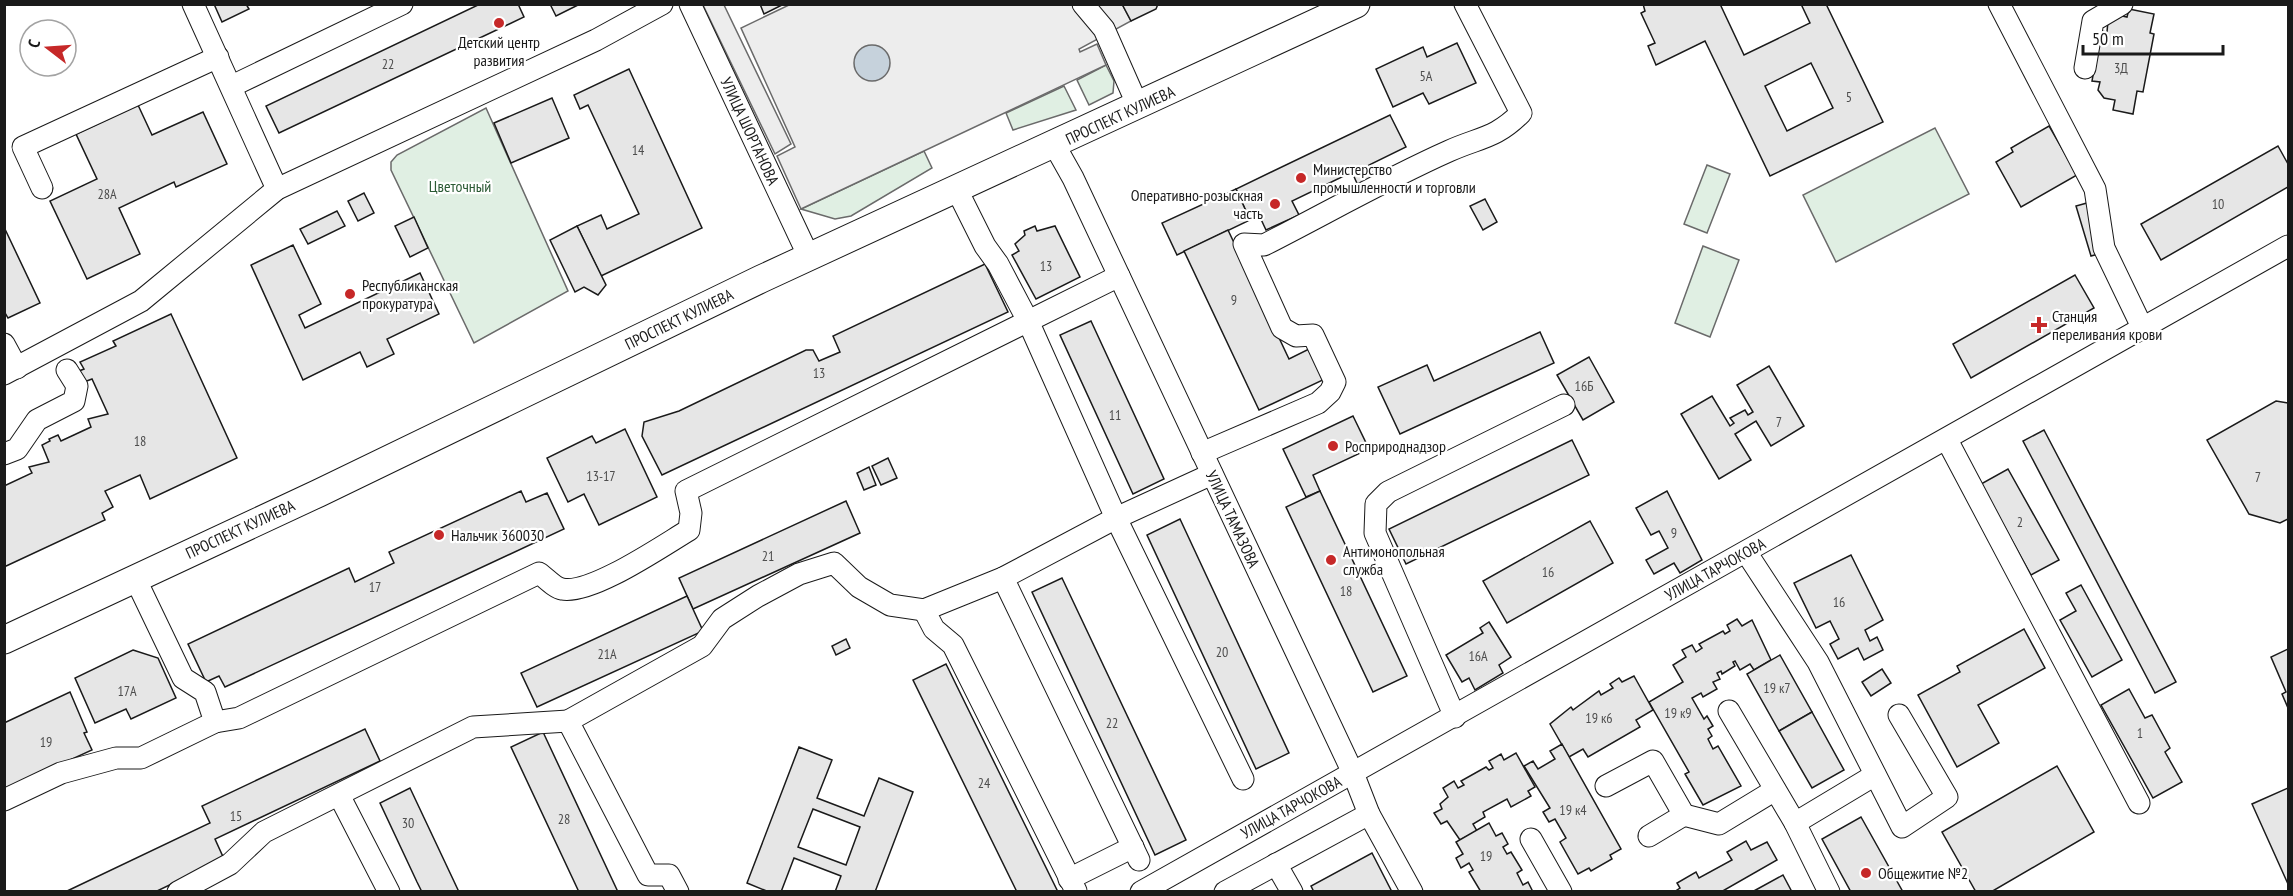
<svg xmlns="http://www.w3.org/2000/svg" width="2293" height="896" font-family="'PT Sans Narrow',sans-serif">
  <rect width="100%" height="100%" fill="#fff"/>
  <g fill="#e0efe3" stroke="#6a6a6a" stroke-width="1.5">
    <path d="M1106,65L1114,81L1113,93L1089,105L1077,80Z"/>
    <path d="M1064,86L1076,110L1013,130L1006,113Z"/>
    <path d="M486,108L568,291L474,343L391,170V162L397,155Z"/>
    <path d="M1935,128L1969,194L1836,262L1803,195Z"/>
    <path d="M924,151L932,168L851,216L835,219L801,209Z"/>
    <path d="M1707,165L1730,174L1707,233L1684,224Z"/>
    <path d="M1703,246L1739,260L1710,337L1675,323Z"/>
  </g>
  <g fill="#ededed" stroke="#6a6a6a" stroke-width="1.5">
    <path d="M791,4H1122L1131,21L1079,49L1080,52L1097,44L1106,65L801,209L777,156L795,147L741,28Z"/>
    <path d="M703,5H724L791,144L775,154Z"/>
  </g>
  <circle fill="#c6d2dc" stroke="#6a6a6a" stroke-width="1.5" cx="872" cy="63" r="18"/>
  <g fill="#e6e6e6" stroke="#1a1a1a" stroke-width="1.5" fill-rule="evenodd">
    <path d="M214,4H246L249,9L222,22Z"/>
    <path d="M480,4H518L524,17L279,133L266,106Z"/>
    <path d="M550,4H580L556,16Z"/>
    <path d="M760,4H784L764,14Z"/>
    <path d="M1122,4H1158L1156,9L1131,21Z"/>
    <path d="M1643,4H1720L1744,55L1810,23L1801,4H1826L1883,122L1770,176L1705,41L1656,65L1648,46L1655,43L1641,13L1645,11ZM1811,63L1833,108L1787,131L1765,86Z"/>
    <path d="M2129,9L2154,14L2150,33L2154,34L2143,92L2137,91L2133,114L2113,110L2115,100L2104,98L2098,90L2100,82L2092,81L2101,31L2107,32L2108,21L2118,15L2127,17Z"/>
    <path d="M1457,43L1476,83L1429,104L1423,93L1393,107L1376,69L1423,47L1427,57Z"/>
    <path d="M629,69L702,228L601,276L577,226L601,215L607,229L639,214L588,105L580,109L574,95Z"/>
    <path d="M552,98L569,138L511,163L494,123Z"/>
    <path d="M138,105L152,135L203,112L227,164L176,187L174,182L119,208L140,254L87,279L50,201L97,179L76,134Z"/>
    <path d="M1390,115L1406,147L1369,165L1376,180L1359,188L1352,172L1292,201L1299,215L1266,230L1259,215L1250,220L1236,189Z"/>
    <path d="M2049,126L2077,175L2021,207L1996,162L2013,152L2011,148Z"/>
    <path d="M2278,146L2288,164V187L2161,260L2141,224Z"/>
    <path d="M1236,189L1250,220L1177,255L1162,223Z"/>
    <path d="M364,193L374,213L358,221L348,201Z"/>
    <path d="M1485,199L1497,222L1483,230L1470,206Z"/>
    <path d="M2087,203L2102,253L2091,256L2076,206Z"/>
    <path d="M337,211L345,226L308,244L300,229Z"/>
    <path d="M414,217L428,248L410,257L395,226Z"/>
    <path d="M577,226L606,285L598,295L584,287L575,292L550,240Z"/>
    <path d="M1035,226L1037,231L1055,226L1080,277L1036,299L1012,255L1019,251L1015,244L1025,235L1024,231Z"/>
    <path d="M4,227L40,303L8,318L4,311Z"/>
    <path d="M1228,230L1289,359L1311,348L1325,379L1259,410L1184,251Z"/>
    <path d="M293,245L321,304L299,315L305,328L420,273L439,314L387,339L394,354L367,367L360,352L303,380L251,265Z"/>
    <path d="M985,264L1008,312L662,475L642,436L644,422L679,411L806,350H813L819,361L840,352L833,336Z"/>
    <path d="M2075,275L2094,308L1971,378L1953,344Z"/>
    <path d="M171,314L237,458L150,499L140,475L105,491L113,507L102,513L105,520L4,567V486L32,473L29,467L49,462L42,445L50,441L49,439L58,435L61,441L91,427L88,419L108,414L92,379L84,382L79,371L84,369L80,362L116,346L113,341Z"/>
    <path d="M1091,321L1164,479L1133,494L1060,335Z"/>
    <path d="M1540,332L1554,363L1400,434L1378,387L1427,365L1434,381Z"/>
    <path d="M1589,357L1614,402L1583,420L1557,375Z"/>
    <path d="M1769,366L1804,426L1771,446L1756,421L1735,434L1751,460L1719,479L1681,414L1712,396L1730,426L1734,423L1730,418L1745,410L1748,415L1753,412L1737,385Z"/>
    <path d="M2276,401L2288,403V519L2280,523L2249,514L2207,440Z"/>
    <path d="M1353,416L1369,449L1313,475L1320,491L1306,497L1283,449Z"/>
    <path d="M625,429L657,497L599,525L584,494L568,502L547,458L592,436L596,443Z"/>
    <path d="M2044,430L2176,682L2155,693L2023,441Z"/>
    <path d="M1572,440L1589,475L1406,564L1389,529Z"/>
    <path d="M888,458L897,478L881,485L872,466Z"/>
    <path d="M869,467L876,485L864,490L857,473Z"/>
    <path d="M2008,469L2059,560L2031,575L1981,484Z"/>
    <path d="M521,491L526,502L547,493L564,529L225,687L219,676L206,682L188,644L349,568L355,582L394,563L389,552Z"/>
    <path d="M1320,491L1407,676L1373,692L1286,507Z"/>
    <path d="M1667,491L1702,560L1680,573L1674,563L1654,574L1646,560L1668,548L1659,531L1651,535L1636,508Z"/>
    <path d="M846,501L860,533L693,609L679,578Z"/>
    <path d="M1180,519L1289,753L1256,769L1147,535Z"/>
    <path d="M1590,521L1613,563L1507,623L1483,581Z"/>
    <path d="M1851,555L1883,620L1865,630L1870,641L1877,637L1883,650L1864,660L1858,648L1838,659L1830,644L1839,639L1830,621L1816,628L1794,583Z"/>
    <path d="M1062,578L1186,840L1155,855L1032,592Z"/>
    <path d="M2081,585L2122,660L2092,677L2060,620L2076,611L2066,593Z"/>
    <path d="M687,596L703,631L537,707L521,673Z"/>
    <path d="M1737,619L1742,626L1752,620L1771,660L1754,670L1750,664L1740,670L1735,661L1733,662L1735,666L1722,674L1721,671L1717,673L1720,679L1713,682L1717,689L1703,697L1701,693L1692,698L1704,719L1707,716L1713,726L1708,729L1712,736L1708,739L1713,749L1718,746L1741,786L1703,805L1685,774L1689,772L1649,702L1683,682L1673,665L1686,657L1682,650L1692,645L1696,652L1702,648L1699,644L1723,631L1725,634L1730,631L1727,625Z"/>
    <path d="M1489,622L1511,657L1499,665L1503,673L1475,690L1469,678L1462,682L1446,655L1483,633L1480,628Z"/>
    <path d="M2024,629L2045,668L1978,705L1999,743L1957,767L1918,695L1960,672L1957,666Z"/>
    <path d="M846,639L850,648L836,655L832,646Z"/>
    <path d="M2288,649V708L2282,694L2286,692L2271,657Z"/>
    <path d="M133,650L158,658L176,698L131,719L126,709L95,723L75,678Z"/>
    <path d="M1780,655L1812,712L1779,731L1747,674Z"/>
    <path d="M946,664L996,766L1058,892H1017L913,680Z"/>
    <path d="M1882,669L1891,683L1871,696L1862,682Z"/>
    <path d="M1634,676L1653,710L1636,720L1640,727L1588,757L1583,749L1569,757L1550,724L1571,707L1573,710L1599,691L1601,695L1613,688L1610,684L1619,678L1622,682Z"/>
    <path d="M2129,689L2145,718L2152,715L2170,748L2165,752L2182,782L2153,798L2101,705Z"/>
    <path d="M70,692L87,732L84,733L92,750L4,790V723Z"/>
    <path d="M1812,712L1844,770L1812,788L1779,731Z"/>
    <path d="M365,729L380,761L215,839L224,859L155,892H65L210,823L202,806Z"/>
    <path d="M543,732L618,892H579L511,747Z"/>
    <path d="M1562,744L1621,849L1610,855L1612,859L1591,871L1589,868L1578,874L1560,842L1566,838L1555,819L1549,822L1543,812L1550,808L1524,766L1533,761L1538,769L1555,759L1550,751Z"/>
    <path d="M799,747L832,760L817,798L864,816L879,778L913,792L875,892H835L841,876L794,858L781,892H769L747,883ZM813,809L860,827L846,865L798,847Z"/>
    <path d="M1516,753L1535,787L1528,791L1531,796L1511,807L1507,799L1483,812L1485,817L1473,824L1477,831L1460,840L1447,821L1441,824L1434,813L1442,809L1440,804L1448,797L1443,788L1454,781L1458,788L1464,785L1461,781L1486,767L1489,770L1493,768L1489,761L1501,754L1504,760Z"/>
    <path d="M2057,766L2094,832L1991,892H1976L1942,832Z"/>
    <path d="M410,788L459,892H422L417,882L380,803Z"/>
    <path d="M2288,788V884L2252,804Z"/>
    <path d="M1861,817L1903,892H1851L1822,839Z"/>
    <path d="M1489,823L1496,836L1502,833L1508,844L1503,847L1507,854L1511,852L1522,870L1517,873L1523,885L1528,882L1533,892H1481L1469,872L1473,870L1469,863L1461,868L1456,858L1463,854L1456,842Z"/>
    <path d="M1746,841L1751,850L1767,842L1777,860L1721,892H1674L1680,888L1677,883L1696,872L1699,878L1732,860L1727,852Z"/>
    <path d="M1372,853L1392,892H1314L1311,886Z"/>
    <path d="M1783,875L1792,892H1752Z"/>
  </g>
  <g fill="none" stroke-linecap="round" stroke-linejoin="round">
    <g stroke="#1a1a1a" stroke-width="23">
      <g id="minor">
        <path d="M193,4L277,189"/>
        <path d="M690,4L809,257"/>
        <path d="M1083,4L1104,29L1138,106"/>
        <path d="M1999,4L2095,189L2104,248L2142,327"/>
        <path d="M2085,68L2093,21L2122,4"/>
        <path d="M232,86L402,4"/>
        <path d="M1055,146L1073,178L1353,773L1369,814L1412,892"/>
        <path d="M42,188L23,147L218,57"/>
        <path d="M957,190L985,246L998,264L1028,321L1116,518L1243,779"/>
        <path d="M4,344L17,368"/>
        <path d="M4,374L141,301L277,189L596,40L662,4"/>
        <path d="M1947,440L2139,803"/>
        <path d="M1202,453L1318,403L1330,392L1335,382L1313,335L1296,336L1282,328L1244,244L1264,245C1325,214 1386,179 1449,151C1480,137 1495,139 1521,113L1465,4"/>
        <path d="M4,454L17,449L37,420L74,401L77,386L67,370"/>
        <path d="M1746,552L1818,662L1902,827L1947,797L1899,715"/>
        <path d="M1003,578L1139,860"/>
        <path d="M924,610L934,629L953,645L1076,891"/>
        <path d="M1729,711L1795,823L1875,775"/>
        <path d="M1455,717L1375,533L1376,504L1388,492L1564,405"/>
        <path d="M215,722L239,718L539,573C546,578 555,588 562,589C591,595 662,546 689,530L691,513L686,491L1119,276"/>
        <path d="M1606,786L1653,761L1684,815L1719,824L1775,790"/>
        <path d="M339,795L389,892"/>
        <path d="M4,800L61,773L116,758H141L215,722L205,692L183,678L135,578"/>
        <path d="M1795,823L1829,892"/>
        <path d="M1649,836L1684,815"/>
        <path d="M1531,839L1561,892"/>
        <path d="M1276,864L1292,892"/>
        <path d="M1069,879L1133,847"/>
        <path d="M178,892L230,864L264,832L473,727L568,721"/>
        <path d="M678,892L669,875H648L568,721L702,646L722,619L758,596L799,574L834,563L859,587L890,605L924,610L1003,578L1116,518L1212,474"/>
        <path d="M1141,892L2288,246"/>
        <path d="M1225,892L1369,814"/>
      </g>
    </g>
    <g stroke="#1a1a1a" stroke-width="29">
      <path id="major" d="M4,640L319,493L761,279L1356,4"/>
    </g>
    <use href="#minor" stroke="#fff" stroke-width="21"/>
    <use href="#major" stroke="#fff" stroke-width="27"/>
  </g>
  <g fill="#c62828" stroke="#fff" stroke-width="2">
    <circle cx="499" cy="23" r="6"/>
    <circle cx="1301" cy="178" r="6"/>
    <circle cx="1275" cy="204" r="6"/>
    <circle cx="350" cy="294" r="6"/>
    <path d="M2036 316h6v6h6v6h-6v6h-6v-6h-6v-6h6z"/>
    <circle cx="1333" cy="446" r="6"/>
    <circle cx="439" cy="535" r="6"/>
    <circle cx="1331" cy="560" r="6"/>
    <circle cx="1866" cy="873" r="6"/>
  </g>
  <g text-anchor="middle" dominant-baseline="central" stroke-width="4.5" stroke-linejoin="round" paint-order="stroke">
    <g font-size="14" fill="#4d4d4d">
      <text x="388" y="64">22</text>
      <text x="2121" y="68">3Д</text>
      <text x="1426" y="76">5А</text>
      <text x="1849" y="97">5</text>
      <text x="638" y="150">14</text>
      <text x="107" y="194">28А</text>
      <text x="2218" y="204">10</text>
      <text x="1046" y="266">13</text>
      <text x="1234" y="300">9</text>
      <text x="819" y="373">13</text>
      <text x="1584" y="386">16Б</text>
      <text x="1115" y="415">11</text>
      <text x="1779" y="422">7</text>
      <text x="140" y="441">18</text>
      <text x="601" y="476">13-17</text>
      <text x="2258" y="477">7</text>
      <text x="2020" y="522">2</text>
      <text x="1674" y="533">9</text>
      <text x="768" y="556">21</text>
      <text x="1548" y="572">16</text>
      <text x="375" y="587">17</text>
      <text x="1346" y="591">18</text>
      <text x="1839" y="602">16</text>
      <text x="1222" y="652">20</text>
      <text x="607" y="654">21А</text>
      <text x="1478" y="656">16А</text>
      <text x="1777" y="688">19 к7</text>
      <text x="127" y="691">17А</text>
      <text x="1678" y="713">19 к9</text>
      <text x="1599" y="718">19 к6</text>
      <text x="1112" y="723">22</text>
      <text x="2140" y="733">1</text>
      <text x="46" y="742">19</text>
      <text x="984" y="783">24</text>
      <text x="1573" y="810">19 к4</text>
      <text x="236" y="816">15</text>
      <text x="564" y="819">28</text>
      <text x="408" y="823">30</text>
      <text x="1486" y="856">19</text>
    </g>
    <g font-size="16" fill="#1a1a1a" stroke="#fff" text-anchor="start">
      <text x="499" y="42" text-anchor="middle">Детский центр<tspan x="499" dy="18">развития</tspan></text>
      <text x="1313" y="169">Министерство<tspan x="1313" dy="18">промышленности и торговли</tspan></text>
      <text x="1263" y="195" text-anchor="end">Оперативно-розыскная<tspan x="1263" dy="18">часть</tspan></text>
      <text x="362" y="285">Республиканская<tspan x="362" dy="18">прокуратура</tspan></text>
      <text x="2052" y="316">Станция<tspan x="2052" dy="18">переливания крови</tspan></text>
      <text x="1345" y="446">Росприроднадзор</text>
      <text x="451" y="535">Нальчик 360030</text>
      <text x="1343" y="551">Антимонопольная<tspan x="1343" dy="18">служба</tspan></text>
      <text x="1878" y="873">Общежитие №2</text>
    </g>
    <g font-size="16" fill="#1a1a1a" stroke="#fff">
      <text transform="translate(1120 115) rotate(-25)">ПРОСПЕКТ КУЛИЕВА</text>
      <text transform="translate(750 131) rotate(65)">УЛИЦА ШОРТАНОВА</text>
      <text transform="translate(679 319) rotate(-26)">ПРОСПЕКТ КУЛИЕВА</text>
      <text transform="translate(1233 519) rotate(65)">УЛИЦА ТАМАЗОВА</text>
      <text transform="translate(240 529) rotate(-25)">ПРОСПЕКТ КУЛИЕВА</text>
      <text transform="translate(1715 569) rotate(-29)">УЛИЦА ТАРЧОКОВА</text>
      <text transform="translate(1291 807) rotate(-29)">УЛИЦА ТАРЧОКОВА</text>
    </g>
    <g font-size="16" fill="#2b5a34" stroke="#fff">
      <text x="460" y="186">Цветочный</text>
    </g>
  </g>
  <rect width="2293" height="896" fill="none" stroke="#1a1a1a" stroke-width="12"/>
  <g transform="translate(48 48) rotate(287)"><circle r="28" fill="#ffffff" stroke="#a3a3a3" stroke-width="1.5"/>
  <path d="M0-4.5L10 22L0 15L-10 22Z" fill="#c62828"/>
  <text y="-9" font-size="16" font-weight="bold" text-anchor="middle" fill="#1a1a1a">С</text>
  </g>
  <path d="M2083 45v9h140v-9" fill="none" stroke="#1a1a1a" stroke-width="3"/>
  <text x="2092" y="45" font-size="18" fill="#1a1a1a" stroke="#ffffff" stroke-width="4.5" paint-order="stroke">50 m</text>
</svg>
